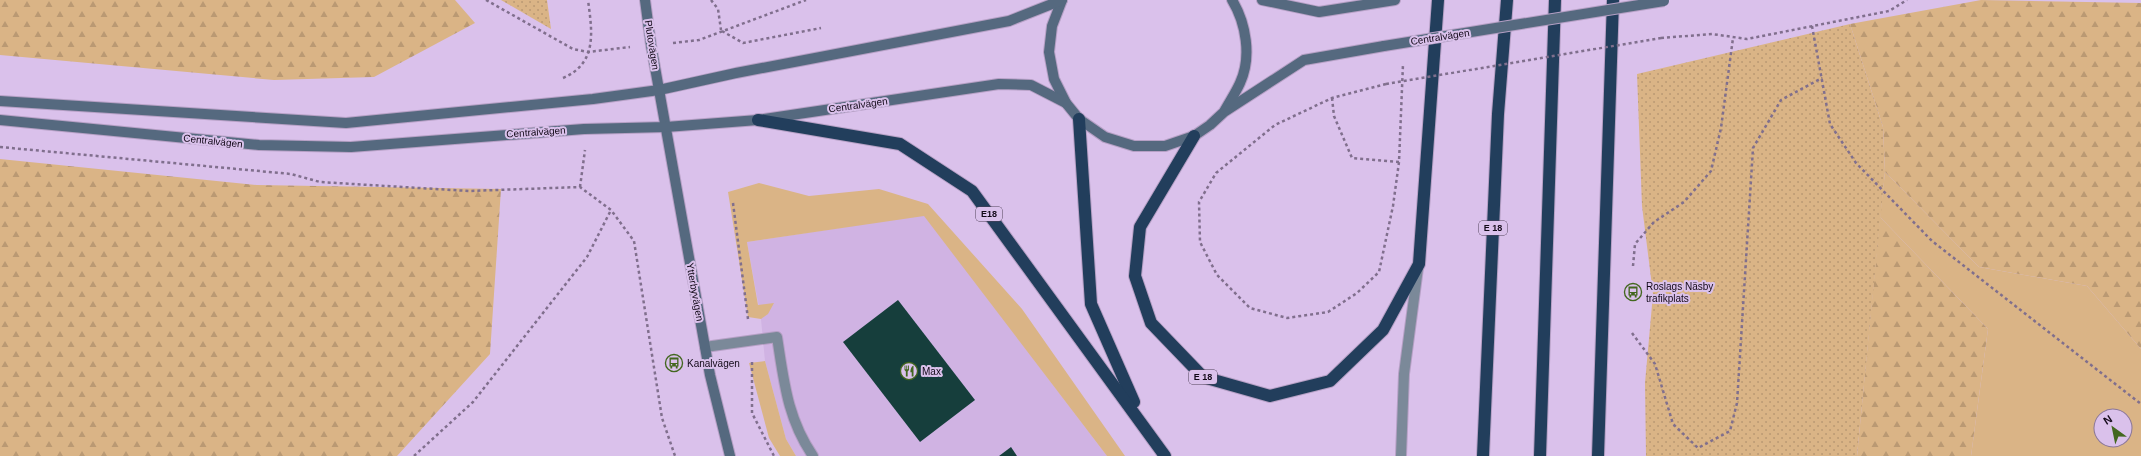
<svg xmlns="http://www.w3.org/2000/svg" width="2141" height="456" font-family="Helvetica,sans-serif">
  <defs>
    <pattern id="forest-firs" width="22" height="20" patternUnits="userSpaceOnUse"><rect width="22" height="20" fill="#dab486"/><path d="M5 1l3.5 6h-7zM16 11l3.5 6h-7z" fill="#ba9973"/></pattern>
    <pattern id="park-dots" width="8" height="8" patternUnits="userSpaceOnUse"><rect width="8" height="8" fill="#dab486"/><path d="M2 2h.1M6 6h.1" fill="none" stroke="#ba9973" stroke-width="1.8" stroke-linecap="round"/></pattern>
  </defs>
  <rect width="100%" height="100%" fill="#dac1eb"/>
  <path fill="#d0b3e3" d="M924,215L1107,456H796L786,439L765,361L761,319L747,242Z"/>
  <g fill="#dab486" fill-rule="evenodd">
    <path d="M1885,172L1979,267L2087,286L2141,349V456H1971L1988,329L1880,217ZM2101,416H2125V440H2101Z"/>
    <path d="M759,183L809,196L879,189L928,204L1022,309L1125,456H1107L924,216L747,242L758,305L774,303L768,314L761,319L748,317L728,192Z"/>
    <path d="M765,361L786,439L796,456H780L769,438L749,363Z"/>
  </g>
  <g fill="url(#forest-firs)">
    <path d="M0,0H455L475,23L374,77L274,80L0,55Z"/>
    <path d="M1981,0L2141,3V349L2087,286L1979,267L1885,172L1883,127L1850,24Z"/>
    <path d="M0,159L257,185L501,189L490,354L397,456H0Z"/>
    <path d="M1880,217L1988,329L1971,456H1857Z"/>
  </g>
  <g fill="url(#park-dots)">
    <path d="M501,0H547L551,29Z"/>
    <path d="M1850,24L1883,127L1885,172L1857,456H1646L1645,383L1653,294L1642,206L1637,74Z"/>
  </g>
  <g fill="#163e3c">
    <path d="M898,300L975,400L920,442L843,342Z"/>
    <path d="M1011,447L1017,456H999Z"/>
  </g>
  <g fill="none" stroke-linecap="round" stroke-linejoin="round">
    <g stroke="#b6a0c5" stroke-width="12">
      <g id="lane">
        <path d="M705,347L777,337C784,381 787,418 813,456"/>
        <path d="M1401,456L1404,374L1418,268"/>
      </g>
    </g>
    <g stroke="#b6a0c5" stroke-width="12">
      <g id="secondary">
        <path d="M645,0L651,45L710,375L730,456"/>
        <path d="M1062,0L1052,26L1049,52L1054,79L1066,103L1079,119L1105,137L1134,146H1165L1194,136L1210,125L1224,112L1304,60L1384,46"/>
        <path d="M1262,0L1319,12L1395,0"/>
        <path d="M0,101L346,123L593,99L659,90L736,73L1009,21L1062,0"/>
        <path d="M1225,110C1230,101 1236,92 1240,83C1252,57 1246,23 1232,0"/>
        <path d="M0,120L259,145L351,147L584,129L666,127L758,120L999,84L1031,85L1066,103"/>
      </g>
    </g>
    <g stroke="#b6a0c5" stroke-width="14">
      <g id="highway">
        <path d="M1079,119L1091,304L1134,402"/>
        <path d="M758,120L900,144L972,191L1165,456"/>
        <path d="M1194,136L1140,227L1135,276L1151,323L1203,377L1270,396L1330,381L1383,330L1419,264L1438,0"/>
        <path d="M1483,456L1498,114L1507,0"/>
        <path d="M1540,456L1555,0"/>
        <path d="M1598,456L1613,0"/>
      </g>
    </g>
    <g stroke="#806f8d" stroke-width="2.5" stroke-dasharray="3 3" stroke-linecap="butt">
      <path d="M486,0L573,49L588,52L630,47"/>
      <path d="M711,0L718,9L721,30"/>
      <path d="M1812,26L1830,124L1856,163L1932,241L2141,404"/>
      <path d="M722,31L743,43L821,28"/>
      <path d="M1661,38L1712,34L1747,39L1889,11L1907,0"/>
      <path d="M673,43L699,40L806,0"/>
      <path d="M563,78C598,63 592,31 588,0"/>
      <path d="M1386,84L1332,98L1275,125L1216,173L1199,202L1200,242L1217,275L1250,308L1287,318L1328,312L1357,293L1379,272L1393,206L1399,162L1403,64"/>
      <path d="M1332,98L1334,116L1352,158L1399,162"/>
      <path d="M0,147L291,174L320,182L469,191L580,187L611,210L634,241L662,418L675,456"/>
      <path d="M580,187L585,150"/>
      <path d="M733,203L748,319"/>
      <path d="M1633,266L1635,244L1654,222L1684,202L1711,171L1721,128L1733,38"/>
      <path d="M1632,333L1655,364L1673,424L1698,448L1730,431L1737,403L1753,148L1781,100L1822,78"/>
      <path d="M752,362V413L774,456"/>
      <path d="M414,456L473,402L587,257L611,210"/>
    </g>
    <use href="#lane" stroke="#7b8999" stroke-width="10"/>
    <use href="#secondary" stroke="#55697f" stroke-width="10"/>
    <use href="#highway" stroke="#223e5c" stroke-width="12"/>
    <g stroke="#b6a0c5" stroke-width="12" stroke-linecap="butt">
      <path id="secondary-bridge" d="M1384,46L1664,1"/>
    </g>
    <path stroke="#806f8d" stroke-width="2.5" stroke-dasharray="3 3" stroke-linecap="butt" d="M1386,84L1661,38"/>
    <use href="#secondary-bridge" stroke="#55697f" stroke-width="10"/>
  </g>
  <defs>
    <g id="bus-ring" transform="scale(0.9)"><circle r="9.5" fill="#dac1eb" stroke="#43671f" stroke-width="1.5"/><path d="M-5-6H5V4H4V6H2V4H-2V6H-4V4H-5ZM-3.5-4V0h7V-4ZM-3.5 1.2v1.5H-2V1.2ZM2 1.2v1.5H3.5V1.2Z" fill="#43671f"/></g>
    <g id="restaurant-ring" transform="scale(0.9)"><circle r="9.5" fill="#dac1eb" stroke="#43671f" stroke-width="1.5"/><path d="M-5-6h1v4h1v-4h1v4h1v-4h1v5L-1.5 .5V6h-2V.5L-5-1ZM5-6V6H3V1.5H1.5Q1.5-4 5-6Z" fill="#43671f"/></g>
  </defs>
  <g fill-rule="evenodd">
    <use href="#bus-ring" x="1633" y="292"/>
    <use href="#bus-ring" x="674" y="363"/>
    <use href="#restaurant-ring" x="909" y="371"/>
  </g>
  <g text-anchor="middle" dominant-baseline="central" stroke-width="4" stroke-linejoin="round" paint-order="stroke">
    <g fill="#dac1eb" stroke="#4e4057" stroke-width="1">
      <rect x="976" y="207" width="26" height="14" rx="3"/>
      <rect x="1479" y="221" width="28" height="14" rx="3"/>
      <rect x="1189" y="370" width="28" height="14" rx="3"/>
    </g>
    <g font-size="9" font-weight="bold" fill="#120918">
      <text x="989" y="214">E18</text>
      <text x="1493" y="228">E 18</text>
      <text x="1203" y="377">E 18</text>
    </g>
    <g font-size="10" fill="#120918" stroke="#dac1eb">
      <text transform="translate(1440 37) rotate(-9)">Centralvägen</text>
      <text transform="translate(652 45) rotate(81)">Plutovägen</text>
      <text transform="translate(858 105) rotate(-8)">Centralvägen</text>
      <text transform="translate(536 132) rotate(-4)">Centralvägen</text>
      <text transform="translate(213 141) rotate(6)">Centralvägen</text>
      <text transform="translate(695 292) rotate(80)">Ytterbyvägen</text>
    </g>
    <g font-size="10" fill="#120918" stroke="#dac1eb" text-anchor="start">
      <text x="1646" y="286">Roslags Näsby<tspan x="1646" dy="12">trafikplats</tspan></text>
      <text x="687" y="363">Kanalvägen</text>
      <text x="922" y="371">Max</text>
    </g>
  </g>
  <g transform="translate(2113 428) rotate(327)"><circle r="19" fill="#dac1eb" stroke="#8a7797"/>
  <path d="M0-3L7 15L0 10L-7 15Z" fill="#43671f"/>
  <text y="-6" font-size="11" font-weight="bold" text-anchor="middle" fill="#120918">N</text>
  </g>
</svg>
